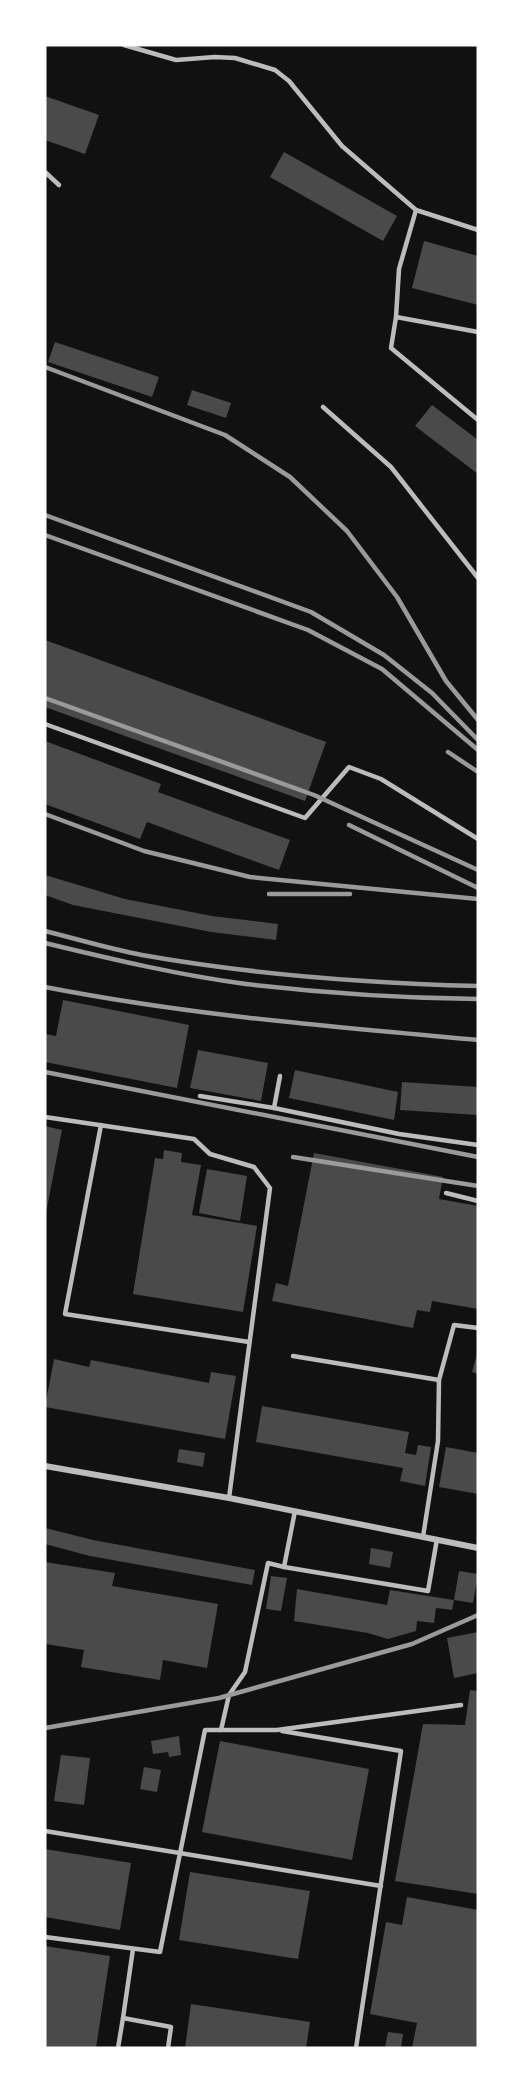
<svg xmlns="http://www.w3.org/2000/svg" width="523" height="2093" font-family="Merriweather,serif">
  <rect width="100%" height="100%" fill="#111"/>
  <g fill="#4a4a4a">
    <path d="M45,96L99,115L85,154L45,140Z"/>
    <path d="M284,152L397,216L383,241L270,177Z"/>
    <path d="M424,241L478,256V305L412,288Z"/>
    <path d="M55,342L159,377L152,397L48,362Z"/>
    <path d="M192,390L231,403L226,418L187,405Z"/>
    <path d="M432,405L478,440V474L415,426Z"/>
    <path d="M45,640L326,742L305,801L45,707Z"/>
    <path d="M45,741L161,784L158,792L290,840L279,870L147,822L140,839L45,804Z"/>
    <path d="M45,875L125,899L212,916L278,924L276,940L211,932L73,905L45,895Z"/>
    <path d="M63,1000L189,1025L177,1088L45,1062V1034L56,1036Z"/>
    <path d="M198,1050L268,1063L261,1101L190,1088Z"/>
    <path d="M295,1070L398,1092L394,1120L289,1098Z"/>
    <path d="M402,1082L478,1087V1115L400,1110Z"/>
    <path d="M45,1126L62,1130L46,1213H45Z"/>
    <path d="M164,1150L182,1153L181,1162L201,1165L192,1215L257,1226L243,1312L133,1294L155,1158L163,1159Z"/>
    <path d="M314,1153L443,1177L439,1199L478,1206V1309L432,1301L430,1312L417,1310L413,1328L272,1301L276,1283L288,1286Z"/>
    <path d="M207,1169L247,1176L240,1221L199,1213Z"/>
    <path d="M477,1354H478V1374L472,1372Z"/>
    <path d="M54,1359L89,1367L91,1360L209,1383L211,1372L236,1376L225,1439L45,1407Z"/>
    <path d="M262,1406L409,1432L405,1453L416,1455L418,1445L431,1447L425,1486L400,1481L403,1468L256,1442Z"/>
    <path d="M446,1447L478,1453V1494L439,1487Z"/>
    <path d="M179,1449L205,1453L203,1467L177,1462Z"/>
    <path d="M45,1528L93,1540L255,1570L252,1585L90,1556L45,1544Z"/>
    <path d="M371,1548L393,1552L390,1568L369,1564Z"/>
    <path d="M45,1562L115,1573L112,1586L218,1604L207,1668L163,1660L160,1680L81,1667L84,1650L45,1644Z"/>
    <path d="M459,1571L478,1574V1586H476L473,1603L454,1600Z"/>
    <path d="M271,1576L287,1578L281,1611L266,1609Z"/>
    <path d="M297,1589L387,1605L390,1590L454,1600L452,1610L436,1608L434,1623L417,1621L416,1631L388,1639L368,1633L294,1621Z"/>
    <path d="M478,1632V1673L454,1678L447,1638Z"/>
    <path d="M470,1690L478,1691V1894L395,1881L423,1724L465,1725Z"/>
    <path d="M179,1736L181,1755L169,1757L168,1752L153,1754L151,1741Z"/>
    <path d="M220,1741L369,1769L352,1860L202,1832Z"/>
    <path d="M61,1755L90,1758L84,1805L54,1801Z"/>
    <path d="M144,1767L161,1770L157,1792L140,1789Z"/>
    <path d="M45,1849L131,1863L120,1930L45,1917Z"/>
    <path d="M190,1872L310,1891L298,1959L179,1940Z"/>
    <path d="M407,1897L478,1910V2048H412L417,2023L370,2014L386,1922L402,1925Z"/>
    <path d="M45,1946L110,1956L96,2048H45Z"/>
    <path d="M191,2004L310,2022L306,2048H185Z"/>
    <path d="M388,2032L403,2034L401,2048L385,2047Z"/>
  </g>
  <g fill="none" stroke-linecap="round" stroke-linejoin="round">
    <g stroke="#bcbcbc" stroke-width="4.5">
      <path d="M124,45L176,60L215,57L235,58L275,70L289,81L342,146L416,210L478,230"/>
      <path d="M45,172L59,185"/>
      <path d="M416,210L399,269L396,317L391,348L478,420"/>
      <path d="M396,317L478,332"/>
      <path d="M323,407L391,467L478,578"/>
      <path d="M45,724L305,818L349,767L381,779L478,839"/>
      <path d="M280,1076L274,1108L399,1134L478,1145"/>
      <path d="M200,1096L274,1108"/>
      <path d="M45,1117L194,1139L210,1154L254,1167L270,1188L229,1498"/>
      <path d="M101,1125L65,1314L249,1342"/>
      <path d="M446,1193L478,1201"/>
      <path d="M293,1356L439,1380L454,1325L478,1328"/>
      <path d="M295,1511L284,1567L268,1563L245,1672L229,1695L221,1730H277L461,1705"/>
      <path d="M423,1537L438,1441L439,1380"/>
      <path d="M284,1567L428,1591L437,1539"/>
      <path d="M282,1731L401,1751L356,2048"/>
      <path d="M45,1831L381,1886"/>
      <path d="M45,1937L160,1952L205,1730H221"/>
      <path d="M133,1949L123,2018L171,2027L168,2048"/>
      <path d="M118,2048L123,2018"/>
    </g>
    <path stroke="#bcbcbc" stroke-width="6" d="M45,1466L229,1498L478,1548"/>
    <g stroke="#9a9a9a" stroke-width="4.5">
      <path d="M45,367L225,435L290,477L347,531L397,597L446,681L478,720"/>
      <path d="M45,515L311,612L384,655L432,693L478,740"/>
      <path d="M45,535L308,630L382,669L478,750"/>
      <path d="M45,698L314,795L478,870"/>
      <path d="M448,752L478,772"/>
      <path d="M45,814L144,851L250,877L478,899"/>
      <path d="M349,825L478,888"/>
      <path d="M269,894H350"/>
      <path d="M45,931C77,939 110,949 142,955C254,975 365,983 478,986"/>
      <path d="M45,943C111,959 178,975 246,984C323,993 400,998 478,999"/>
      <path d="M45,987C188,1015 333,1027 478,1040"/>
      <path d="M45,1072L478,1157"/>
      <path d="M293,1157L478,1186"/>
      <path d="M45,1728L219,1698L412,1644L478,1615"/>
    </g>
  </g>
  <rect width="523" height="2093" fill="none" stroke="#ffffff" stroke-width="93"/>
</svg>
